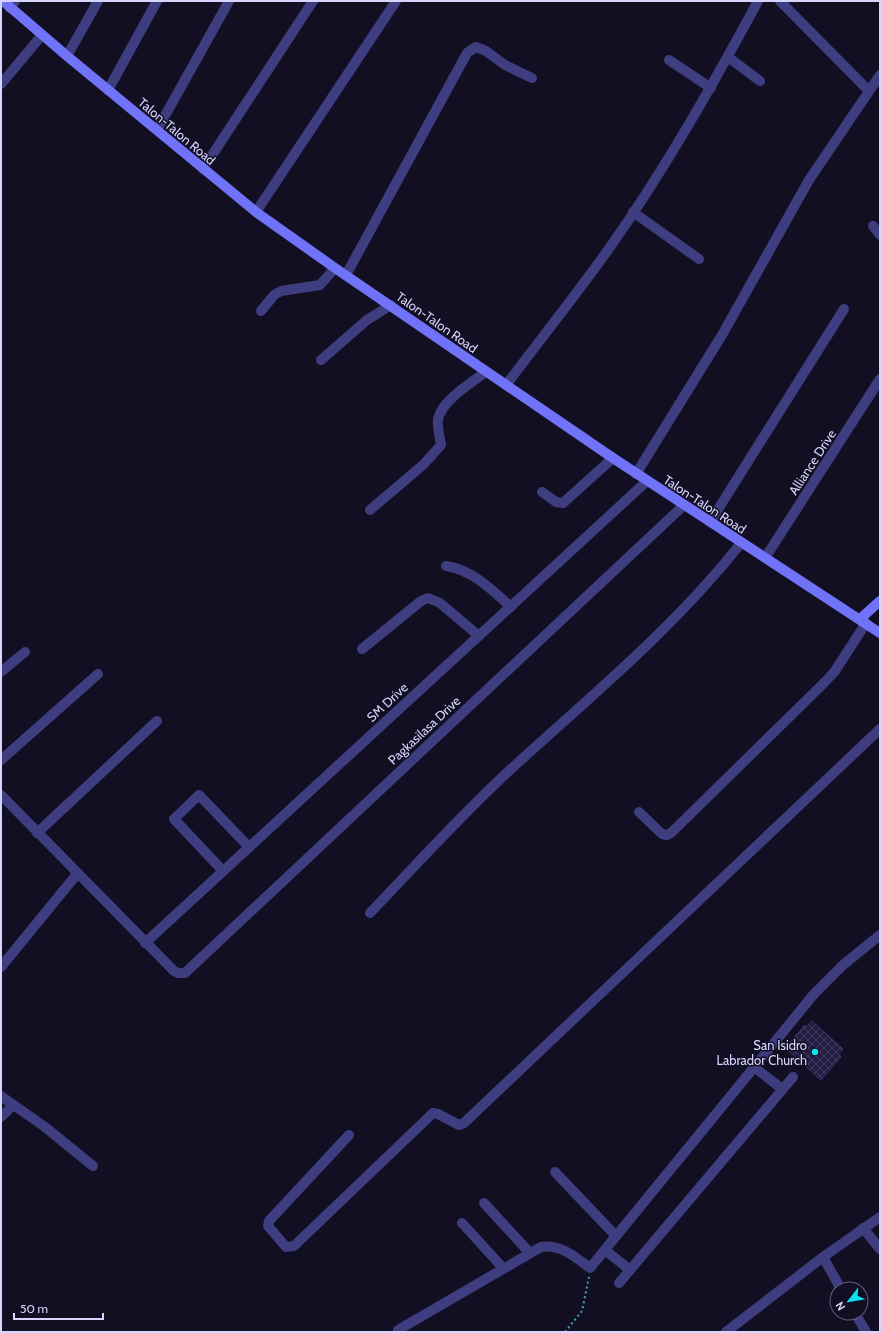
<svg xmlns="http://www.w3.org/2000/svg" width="881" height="1333" font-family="Cabin,sans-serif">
  <defs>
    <pattern id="building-cross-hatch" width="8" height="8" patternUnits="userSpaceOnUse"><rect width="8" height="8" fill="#231c43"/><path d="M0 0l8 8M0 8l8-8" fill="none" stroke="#423c5f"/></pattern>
  </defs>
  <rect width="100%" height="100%" fill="#120f23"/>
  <path fill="url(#building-cross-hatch)" stroke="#39306e" d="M812,1021L843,1049L839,1054L841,1057L821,1080L785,1048L805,1025L807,1027Z"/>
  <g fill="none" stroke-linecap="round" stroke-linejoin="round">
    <path stroke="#35afa3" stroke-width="2" stroke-dasharray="2 3" stroke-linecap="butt" d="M565,1332L582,1311L589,1277"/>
    <g stroke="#3d3d80" stroke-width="10">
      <path d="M780,1L868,90"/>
      <path d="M10,8L15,1"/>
      <path d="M67,56L98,1"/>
      <path d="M728,57L760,81"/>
      <path d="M669,60L711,88"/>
      <path d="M1,84L42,35"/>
      <path d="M108,90L157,1"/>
      <path d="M157,130L229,1"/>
      <path d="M203,169L313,1"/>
      <path d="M256,212L396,1"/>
      <path d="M633,212L699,259"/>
      <path d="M873,226L880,235"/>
      <path d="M346,275L467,53L476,47L486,51L505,65L532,78"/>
      <path d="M261,311L274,295L281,291L320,285L335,268"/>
      <path d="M321,360L367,320L391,305"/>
      <path d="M506,385C540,340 575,296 608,250C664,171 712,86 758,1"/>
      <path d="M636,474L722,335L809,180L880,75"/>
      <path d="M542,492L556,502L563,503L613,458"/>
      <path d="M370,510L424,464L441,445C440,437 437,427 438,420C440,402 472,382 486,372"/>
      <path d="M710,522L844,309"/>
      <path d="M765,558L880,379"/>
      <path d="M446,566C473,570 492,590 511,607"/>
      <path d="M362,649L421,601L428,598L440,603L479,636"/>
      <path d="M1,672L25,652"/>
      <path d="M1,760L98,674"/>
      <path d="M1,795L174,971L178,973H185L684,505"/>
      <path d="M639,812L662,834L667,835L671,833L825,682L835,671L866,623"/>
      <path d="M37,833L157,721"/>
      <path d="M223,871L174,819L199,795L249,847"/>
      <path d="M370,913C416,865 462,814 511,769C591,696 674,628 741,543"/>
      <path d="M145,943L647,481"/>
      <path d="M1,967L77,874"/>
      <path d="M754,1067L781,1088"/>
      <path d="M1,1096L45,1127L93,1166"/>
      <path d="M1,1117L13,1105"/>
      <path d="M349,1135L269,1221L268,1226L286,1247L294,1246L433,1113L438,1114L459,1125L464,1123L880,729"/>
      <path d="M555,1172L616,1236"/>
      <path d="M484,1203L529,1252"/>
      <path d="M462,1223L503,1268"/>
      <path d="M863,1228L880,1249"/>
      <path d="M605,1250L630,1270"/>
      <path d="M823,1257L841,1289"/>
      <path d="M619,1283L793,1077"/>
      <path d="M855,1313L866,1332"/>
      <path d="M398,1330L541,1247C561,1244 575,1257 590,1268L814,994L843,965L880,935"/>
      <path d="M726,1332L823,1257L880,1217"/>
    </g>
    <g stroke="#7072f8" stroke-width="10">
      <path d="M3,1L67,56L256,212L335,268L613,458L880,633"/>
      <path d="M860,619L880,601"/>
    </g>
  </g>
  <circle fill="#0ce2f0" stroke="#120f23" stroke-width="1.5" cx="815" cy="1052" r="4"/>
  <g text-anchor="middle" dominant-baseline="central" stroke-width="3" stroke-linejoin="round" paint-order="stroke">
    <g font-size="13" fill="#d7d4fd" stroke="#120f23">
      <text transform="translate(177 131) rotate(40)">Talon-Talon Road</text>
      <text transform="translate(437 322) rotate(35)">Talon-Talon Road</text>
      <text transform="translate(812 462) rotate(-57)">Alliance Drive</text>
      <text transform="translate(705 504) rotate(33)">Talon-Talon Road</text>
      <text transform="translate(387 702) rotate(-43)">SM Drive</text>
      <text transform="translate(424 730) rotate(-43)">Pagkasilasa Drive</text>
    </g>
    <g font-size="13" fill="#d7d4fd" stroke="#120f23" text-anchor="end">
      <text x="807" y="1045">San Isidro<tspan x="807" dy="15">Labrador Church</tspan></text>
    </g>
  </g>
  <rect width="881" height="1333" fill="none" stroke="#d7d4fd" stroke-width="4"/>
  <g transform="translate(849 1301) rotate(239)"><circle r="19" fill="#120f23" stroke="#615e7a"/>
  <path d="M0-3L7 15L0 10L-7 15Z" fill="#0ce2f0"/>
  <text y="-6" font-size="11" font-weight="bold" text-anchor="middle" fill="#d7d4fd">N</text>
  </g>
  <path d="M14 1313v6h89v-6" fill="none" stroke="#d7d4fd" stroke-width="2"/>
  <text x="20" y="1313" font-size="12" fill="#d7d4fd" stroke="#120f23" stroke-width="3" paint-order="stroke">50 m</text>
</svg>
